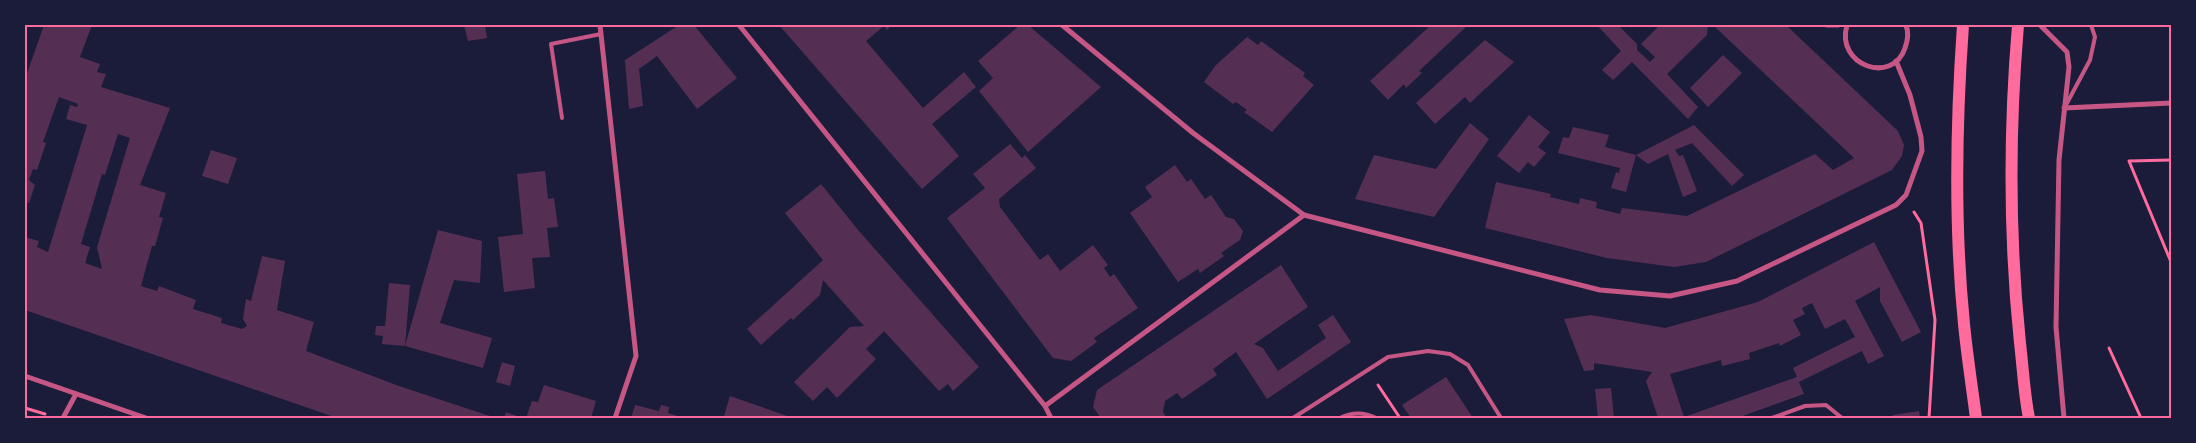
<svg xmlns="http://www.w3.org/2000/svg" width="2196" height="443" font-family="'Source Sans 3',sans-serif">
  <rect width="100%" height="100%" fill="#1b1b3a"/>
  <g fill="#542f53" fill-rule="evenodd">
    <path d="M44,25H92L80,57L100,64L97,72L106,74L101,87L170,108L140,185L166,193L159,217L163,218L155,246H152L141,286L157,291L159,286L196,300L193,309L222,318L221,323L242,329L247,326L243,319L246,299L251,301L262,256L285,261L277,310L314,322L306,351L399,386L496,418H337L25,310V237L39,241L37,247L48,252L87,125L66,119L70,105L77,107L78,104L59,97L43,142L46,143L37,170L33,169L29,180L35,185L29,203L25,202V79ZM118,134L130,138L97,247L102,269L85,263L90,247L81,244L102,174L105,175Z"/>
    <path d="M464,25H485L487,38L468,41Z"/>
    <path d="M679,25H694L737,78L697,109L657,56L639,69L643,106L629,109L625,60Z"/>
    <path d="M779,25H892L887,30L884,26L866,41L923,108L964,72L976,87L932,124L959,156L922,189Z"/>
    <path d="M1020,25H1028L1101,87L1028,152L979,91L993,78L978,61Z"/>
    <path d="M1431,25L1467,26L1419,71L1422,73L1406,88L1404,84L1388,100L1370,81Z"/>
    <path d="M1597,25H1618L1637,44V50L1650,62L1655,57L1641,44L1660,25H1708L1707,35L1667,74L1698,107L1688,119L1632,62L1613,80L1602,70L1621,51Z"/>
    <path d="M1713,25H1786L1898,131L1904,145L1902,156L1892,170L1706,262L1674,267L1607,258L1485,228L1496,182L1551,194L1550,197L1579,204L1580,198L1597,202L1596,208L1620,214L1622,208L1687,216L1815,154L1833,170L1854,158Z"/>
    <path d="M1247,37L1258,45L1261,41L1305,73L1303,76L1314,85L1272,132L1244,112L1247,110L1236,102L1233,104L1204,82L1215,66Z"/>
    <path d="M1485,40L1514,62L1470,103L1465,97L1435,124L1416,103Z"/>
    <path d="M1723,55L1742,73L1708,107L1690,88Z"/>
    <path d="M1529,115L1550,132L1538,147L1546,153L1534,167L1528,162L1519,173L1497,156Z"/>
    <path d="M1470,123L1489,139L1434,217L1355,199L1374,155L1436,169Z"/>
    <path d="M1694,125L1744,175L1732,186L1692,143L1675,150L1679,156L1683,155L1697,191L1683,197L1668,154L1648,164L1636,155Z"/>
    <path d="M1573,127L1609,135L1605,147L1636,155L1626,192L1611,188L1616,172L1619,173L1620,168L1558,153L1563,137L1569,138Z"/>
    <path d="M1010,144L1022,158L1025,155L1036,168L999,199L1000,207L1040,260L1048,254L1060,271L1093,245L1108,265L1104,268L1110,277L1114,274L1138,308L1094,338L1097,342L1071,361L1053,358L947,218L985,188L973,174Z"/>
    <path d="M211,150L237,158L228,184L202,176Z"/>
    <path d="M1175,165L1187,182L1191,179L1205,199L1211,195L1226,217L1234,219L1243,231L1240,240L1221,253L1224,256L1200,273L1198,269L1178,282L1130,213L1152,197L1145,187Z"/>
    <path d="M545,171L548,199L554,198L558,227L547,228L550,257L532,258L535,288L504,292L498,237L523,234L517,174Z"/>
    <path d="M821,184L859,231L979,367L953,391L948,384L939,391L884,331L866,349L876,359L837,398L827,387L813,401L794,382L850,327L864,326L823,280L820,295L793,320L791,318L761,345L747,329L823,260L785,213Z"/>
    <path d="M438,230L482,241L480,283L454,280L440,323L492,338L483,368L405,346Z"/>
    <path d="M1874,242L1921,332L1902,342L1880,301V287L1855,301L1884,356L1868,364L1862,351L1799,382L1804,394L1737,418H1658L1646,381L1652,372L1594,363V370L1584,371L1564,319L1591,315L1665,328L1758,302ZM1812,303L1825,329L1845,319L1855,337L1793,368L1797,377L1684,417L1670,374L1721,360L1722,366L1750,359L1749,353L1779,343L1780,346L1801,335L1793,320L1805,314L1802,308Z"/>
    <path d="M1281,265L1308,307L1254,344L1263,348L1278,371L1326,338L1318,325L1333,315L1351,342L1267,399L1236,352L1213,369L1217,375L1182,399L1177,393L1165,401L1163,412L1167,418H1101L1093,407L1097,390Z"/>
    <path d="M389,283L410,285L405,346L382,344L383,336L375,335L376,326H385Z"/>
    <path d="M502,362L515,366L510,386L496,382Z"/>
    <path d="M1446,377L1473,418H1411L1402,405Z"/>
    <path d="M544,385L596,401L591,418H529L527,415L532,401L538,402Z"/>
    <path d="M1611,388L1614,418H1598L1595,389Z"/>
    <path d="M730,396L793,418H730L724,416Z"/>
    <path d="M635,405L659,411L661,405L669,407L668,413L684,418H631Z"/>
    <path d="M1919,411L1920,418H1893V415Z"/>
    <path d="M506,412L522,418H504Z"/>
  </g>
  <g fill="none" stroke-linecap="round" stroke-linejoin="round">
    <g stroke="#ff6b9d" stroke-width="3">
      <path d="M2171,160L2129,161L2171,262"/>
      <path d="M1914,212L1921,223L1935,320L1929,418"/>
      <path d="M2109,348L2141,418"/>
      <path d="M1378,385L1400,418"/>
      <path d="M25,408L45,414"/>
    </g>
    <g stroke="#c65784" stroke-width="4">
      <path d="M2066,105L2090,60L2095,37L2091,25"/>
      <path d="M562,118L551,44L601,34"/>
      <path d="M1293,418L1388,357L1428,351L1450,354L1468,365L1501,418"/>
      <path d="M1340,418C1351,412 1365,412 1376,418"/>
      <path d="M1772,418L1805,406L1826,405L1842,418"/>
    </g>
    <g stroke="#c65784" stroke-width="5">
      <path d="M600,25L636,356L615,418"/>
      <path d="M739,25L1045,406L1051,418"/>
      <path d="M1062,25L1193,133L1304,215L1600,290L1670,296L1737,281L1896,205L1906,195L1922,151L1921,137L1910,95L1896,61"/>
      <path d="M1827,25H1838"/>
      <path d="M1847,25C1835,66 1893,85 1905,48C1908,40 1909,33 1906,25"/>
      <path d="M2040,25L2067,52L2069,67L2059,160L2056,327L2064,418"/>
      <path d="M2064,108L2171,103"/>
      <path d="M25,376L146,418"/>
      <path d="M1045,406L1304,215"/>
      <path d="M63,418L76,394"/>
    </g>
    <g stroke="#ff6b9d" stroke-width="12">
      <path d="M1963,25C1956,124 1954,225 1964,324C1967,355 1972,387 1976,418"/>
      <path d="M2018,25C2009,131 2009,237 2020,343C2023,368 2024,393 2029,418"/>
    </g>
  </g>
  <rect width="2196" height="443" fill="none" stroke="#1b1b3a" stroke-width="52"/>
  <rect x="26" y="26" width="2144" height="391" fill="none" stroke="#ff6b9d" stroke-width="2"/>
</svg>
